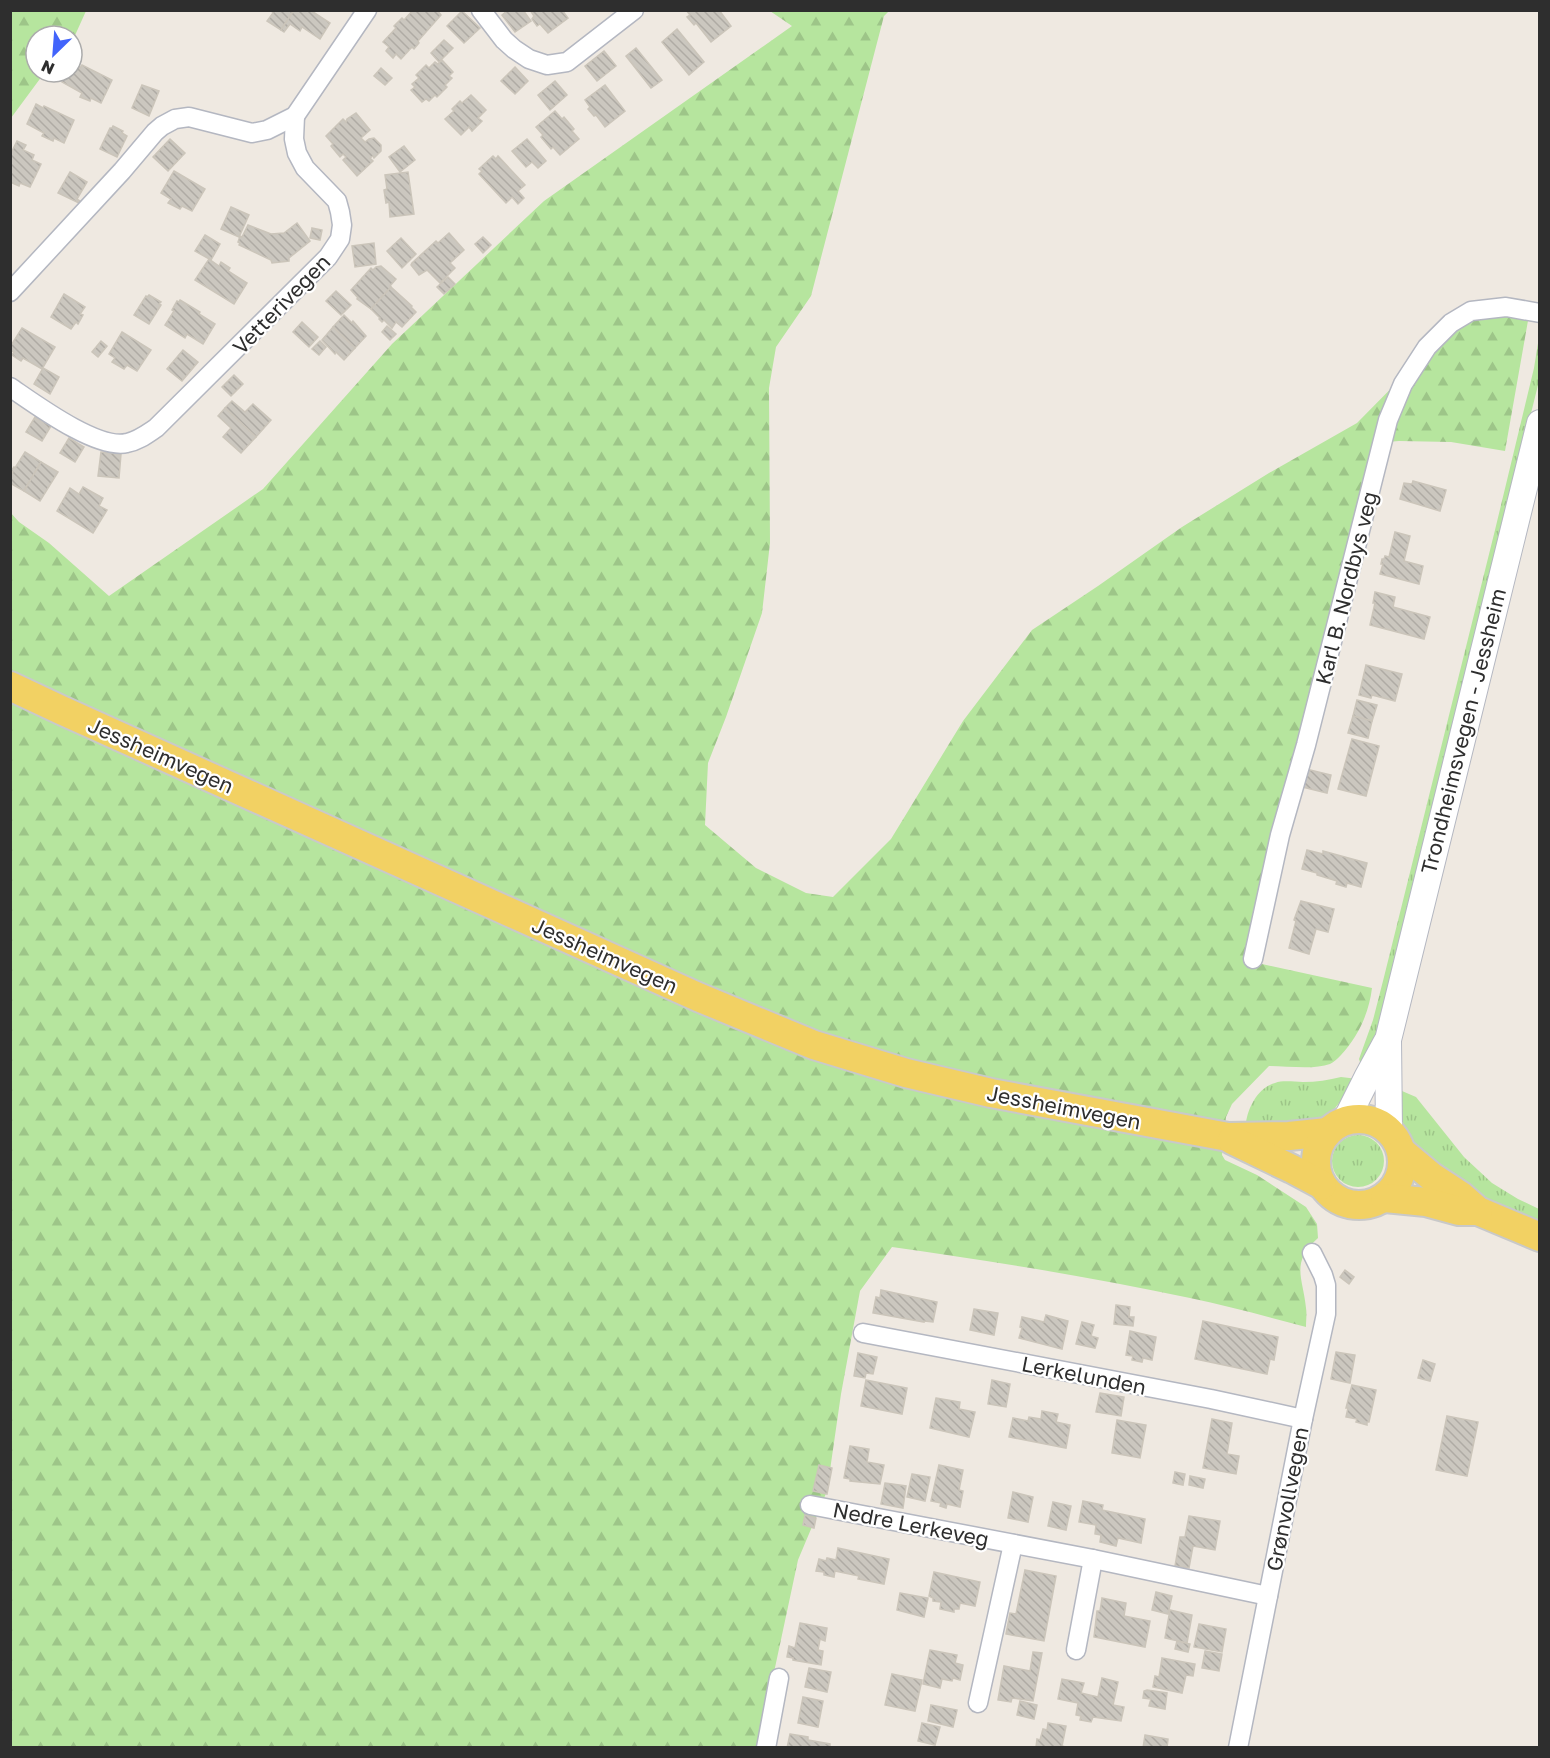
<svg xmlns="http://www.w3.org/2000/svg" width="1550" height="1758" font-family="'Golos Text',sans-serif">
  <defs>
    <pattern id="grass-tufts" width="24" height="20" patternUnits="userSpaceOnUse" patternTransform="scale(1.5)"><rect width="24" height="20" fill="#b6e59e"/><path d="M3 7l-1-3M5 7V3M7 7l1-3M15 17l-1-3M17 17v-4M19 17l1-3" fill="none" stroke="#9dc588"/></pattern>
    <pattern id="forest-firs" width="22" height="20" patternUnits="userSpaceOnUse" patternTransform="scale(1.5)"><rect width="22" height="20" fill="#b6e59e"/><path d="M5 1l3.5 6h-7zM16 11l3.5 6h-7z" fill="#9dc588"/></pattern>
    <pattern id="building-back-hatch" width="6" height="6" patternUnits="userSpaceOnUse" patternTransform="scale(1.5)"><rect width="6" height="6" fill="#cbc7bf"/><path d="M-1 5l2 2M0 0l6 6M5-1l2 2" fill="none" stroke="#afaba4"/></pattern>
  </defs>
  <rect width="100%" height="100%" fill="#efe9e1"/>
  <g fill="url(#grass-tufts)">
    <path d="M1539,337V381L1380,1023L1369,1051L1361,1065L1359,1059L1373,1020L1384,977L1495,530L1534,368Z"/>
    <path d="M1341,1077L1358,1079L1332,1112L1313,1124L1246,1123C1248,1107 1258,1088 1275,1083C1283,1080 1294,1082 1303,1082C1316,1082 1329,1080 1341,1077Z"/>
    <path d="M1395,1088L1416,1097L1464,1157L1492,1183L1518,1199L1539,1209V1221L1486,1199L1422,1155L1411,1140L1400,1118Z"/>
    <circle cx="1358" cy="1161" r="26"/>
  </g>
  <g fill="url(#forest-firs)">
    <path d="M11,10L86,11L72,42V36H36V72H45L11,118Z"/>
    <path d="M770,11H889L884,16L811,296L776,347L769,388L770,543L762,613L726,717L708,763L705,825L756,868L806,893L833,897L891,839L963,721L1032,630L1098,586L1182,527L1269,473L1357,423L1424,355L1482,311L1529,315L1505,451L1451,442L1399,441L1375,443L1302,730L1282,794L1244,960L1372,988C1369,1013 1358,1037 1341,1055C1338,1058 1334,1062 1330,1064C1314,1070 1287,1066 1269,1066L1232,1104L1226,1117L1222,1155L1225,1160L1257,1175L1306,1207L1317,1224L1318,1238C1290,1263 1303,1277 1306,1308C1307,1314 1306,1320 1306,1327C1268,1317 1229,1306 1190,1298C1091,1277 992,1261 892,1247L860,1291L841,1394L827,1491L798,1560L770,1691L761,1747H11L10,512L19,522L49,543L109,596L263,489L392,344L544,201L792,26Z"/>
  </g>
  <g fill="url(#building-back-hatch)" stroke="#cbc5ba" stroke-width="1.5">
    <path d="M271,10H294L281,30L267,21L273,13Z"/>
    <path d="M294,10H313V12L330,23L320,39L302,27L300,31L290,24L284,32L281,30Z"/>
    <path d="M413,10H437L441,15L418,41L419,43L414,49L412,47L401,59L396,54L393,58L386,51L389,47L383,42L396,28L394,26L402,18L404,20Z"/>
    <path d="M508,10H523L531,21L515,32L502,15Z"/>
    <path d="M530,10H562L568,18L548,33L540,24L537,26L532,19L534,16Z"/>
    <path d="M686,10H719L731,26L711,42L696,23L694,25L687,17L690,15Z"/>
    <path d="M462,11L480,28L464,43L447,26Z"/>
    <path d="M677,29L704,62L689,75L662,42Z"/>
    <path d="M444,40L453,48L439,62L431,53Z"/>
    <path d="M636,48L662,80L651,88L626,56Z"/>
    <path d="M604,51L616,66L597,81L585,66Z"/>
    <path d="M442,60L453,72L449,76L452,78L445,85L447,87L437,97L435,95L429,101L426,99L422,102L411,90L415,87L412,84L419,78L416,75L426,65L429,68L435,62L438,64Z"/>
    <path d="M72,64L80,68L82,65L112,80L101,103L91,98L90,101L80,97L82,93L62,82L67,72H72Z"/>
    <path d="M515,67L528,81L515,94L501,81Z"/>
    <path d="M381,68L392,78L385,85L374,76Z"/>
    <path d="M555,81L567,95L550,110L538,95Z"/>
    <path d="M142,85L159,91L149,116L132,108Z"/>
    <path d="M605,85L625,111L605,127L596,115L594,116L588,109L590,107L585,100Z"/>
    <path d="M471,95L486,110L478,118L482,121L472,131L469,127L461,135L445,119L454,111L452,109L460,101L462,103Z"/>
    <path d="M36,104L43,108L44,106L74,120L64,143L54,138L53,141L42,136L44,133L27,124Z"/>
    <path d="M555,111L562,119L564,117L574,129L572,131L579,139L560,155L553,147L551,149L541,137L543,135L536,127Z"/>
    <path d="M356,113L370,130L361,138L365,142L369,139L374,138L381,145V151L374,158L373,156L370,158L373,161L357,176L343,160L346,157L343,154L340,157L331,146L333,144L326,136L343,119L346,122L347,119Z"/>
    <path d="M113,126L123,131L122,133L127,136L117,157L100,149L110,128H112Z"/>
    <path d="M170,139L185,153L168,171L153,157Z"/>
    <path d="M527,139L546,161L538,168L532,162L526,167L512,151Z"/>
    <path d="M17,141L26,145L23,150L34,155L32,160L41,164L30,187L20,183L19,186L10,182V151H12Z"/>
    <path d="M404,146L415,160L400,172L389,157Z"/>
    <path d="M493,156L496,159L498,156L525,185L518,191L524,198L518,204L512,197L506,203L479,174L482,171L479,169Z"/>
    <path d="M174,171L205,189L192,211L182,206L180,209L168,203L171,199L161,193Z"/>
    <path d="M70,172L87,182L77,199L80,201L79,203L58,193Z"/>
    <path d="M408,172L414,214L390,217L389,202L386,203L384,190L387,189L385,175Z"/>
    <path d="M231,207L249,215L239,237L221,229Z"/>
    <path d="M297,223L310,241L289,258V261L272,263L271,260L239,245L240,243L238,242L240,236L242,237L248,225L271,234L284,233Z"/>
    <path d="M312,228L322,230L320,240L310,238Z"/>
    <path d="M449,233L464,250L450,263L455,268L440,283L427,270L419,275L411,265L412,263L436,241L438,243Z"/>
    <path d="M205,235L220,244L211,260L195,251Z"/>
    <path d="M483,237L491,245L483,253L475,244Z"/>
    <path d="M401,238L416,254L402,268L387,251Z"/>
    <path d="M374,243L376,264L355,267L352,246Z"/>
    <path d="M209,259L219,266L221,262L230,268L228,271L247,283L234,304L195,280Z"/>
    <path d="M381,266L396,279L390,286L391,287L371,309L357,299L358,298L351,290L371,268L373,270L376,267Z"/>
    <path d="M448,277L455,284L444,294L437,287Z"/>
    <path d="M391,287L412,306L411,307L416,312L402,327L396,322L392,328L384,320L382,322L379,319L380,318L371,309Z"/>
    <path d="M336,291L351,305L341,315L326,301Z"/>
    <path d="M64,294L85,307L80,314L83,315L78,324L76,322L71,329L51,317Z"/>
    <path d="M149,295L161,302L159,304L161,305L149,324L134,315L146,296L147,297Z"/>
    <path d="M180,300L200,312L199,314L215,324L203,344L187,334L185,338L165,325L174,311L172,310L177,301L179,302Z"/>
    <path d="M344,315L352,323L353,321L366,336L355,348L333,327Z"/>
    <path d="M302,322L318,337L309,347L293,332Z"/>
    <path d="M387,326L396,334L390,340L382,332Z"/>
    <path d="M333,327L355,348L344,360L336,352L335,354L322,340Z"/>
    <path d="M22,328L55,347L42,369L23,358L21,361L12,355L14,352L10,350V347Z"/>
    <path d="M122,332L151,350L137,371L127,365L124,369L112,362L115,358L109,354Z"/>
    <path d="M101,341L107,346L98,357L92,352Z"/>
    <path d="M320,341L326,347L319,355L312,349Z"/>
    <path d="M183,350L198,362L182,381L167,369Z"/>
    <path d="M43,368L59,377L50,394L34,384Z"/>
    <path d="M234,375L243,384L231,396L222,387Z"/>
    <path d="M232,401L245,412L253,404L271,420L256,437L225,408Z"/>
    <path d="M225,408L256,437L241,453L223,437L231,428L218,416Z"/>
    <path d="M35,417L51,426L42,441L26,432Z"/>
    <path d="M69,438L84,447L75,462L60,453Z"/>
    <path d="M25,452L41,462L24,491L10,483V476L13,472L11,471L14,467L15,468Z"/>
    <path d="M101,452L121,454L119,478L98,476Z"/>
    <path d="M41,462L58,472L40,501L24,491Z"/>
    <path d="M1413,481L1446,490L1440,511L1400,499L1404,483L1412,484Z"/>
    <path d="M83,487L103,498L99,506L107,510L93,533L57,511L70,488L79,494Z"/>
    <path d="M1395,532L1410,536L1404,561L1423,566L1419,584L1380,574L1383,564H1381L1382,559H1384L1385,556L1389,557Z"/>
    <path d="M1375,592L1395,597L1393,607L1430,617L1424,639L1370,625L1375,603H1373Z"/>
    <path d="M1366,665L1402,674L1395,701L1372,695L1371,698L1359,695Z"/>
    <path d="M1357,700L1377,705L1372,721L1353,716Z"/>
    <path d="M1353,716L1372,721L1368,738L1348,733Z"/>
    <path d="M1352,739L1379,746L1366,796L1338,789Z"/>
    <path d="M1306,769L1331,775L1327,793L1302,787Z"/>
    <path d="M1307,850L1323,854V851L1367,863L1361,887L1347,883L1346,887L1336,884L1337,881L1317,875V873L1302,869Z"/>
    <path d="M1301,901L1334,909L1328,932L1316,929L1309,954L1289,948L1296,921L1294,920Z"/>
    <path d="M1345,1270L1354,1277L1349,1284L1340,1277Z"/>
    <path d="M881,1290L937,1302L933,1322L924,1321V1322L873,1313L876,1297L880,1298Z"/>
    <path d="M1116,1305L1130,1307L1129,1317H1134L1133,1326L1114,1324Z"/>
    <path d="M974,1309L998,1313L994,1335L970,1330Z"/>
    <path d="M1046,1315L1068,1321L1062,1349L1019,1338L1022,1328L1020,1327L1022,1317L1044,1322Z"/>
    <path d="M1203,1321L1278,1337L1274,1360L1270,1359L1267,1374L1195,1359Z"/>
    <path d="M1082,1322L1094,1325L1091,1336L1098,1338L1095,1348L1076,1344Z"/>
    <path d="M1130,1331L1156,1337L1152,1360L1143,1358L1142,1362L1132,1360L1133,1356L1126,1355Z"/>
    <path d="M1336,1352L1355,1355L1350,1383L1331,1379Z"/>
    <path d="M858,1353L877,1357L873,1374L866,1373L865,1378L854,1376Z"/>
    <path d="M1423,1360L1435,1364L1430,1381L1418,1378Z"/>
    <path d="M866,1380L907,1388L902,1414L861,1406Z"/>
    <path d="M992,1380L1010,1384L1006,1407L988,1404Z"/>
    <path d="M1352,1385L1376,1390L1369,1422H1367V1425L1356,1422L1357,1419L1346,1417L1348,1408H1346Z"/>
    <path d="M1100,1393L1124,1397L1121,1416L1096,1412Z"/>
    <path d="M936,1398L960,1402L959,1409L975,1412L969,1437L930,1428Z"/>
    <path d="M1042,1411L1058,1414L1056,1422L1070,1425L1066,1448L1009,1437L1013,1418L1028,1421L1029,1417L1041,1419Z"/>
    <path d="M1447,1416L1478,1422L1467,1476L1436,1470Z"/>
    <path d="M1212,1419L1232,1423L1227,1454L1239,1456L1236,1474L1203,1468Z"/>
    <path d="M1117,1420L1146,1425L1140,1458L1112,1453Z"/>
    <path d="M850,1446L869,1449L867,1462L884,1465L880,1484L850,1481V1479L844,1478Z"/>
    <path d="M819,1465L832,1468L827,1494L813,1491Z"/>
    <path d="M939,1465L963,1470L959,1490L963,1491L960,1507L947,1504L946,1508L940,1506L941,1503L931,1501Z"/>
    <path d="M1175,1472L1185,1474L1183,1485L1173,1483Z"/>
    <path d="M912,1474L930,1477L925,1501L907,1497Z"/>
    <path d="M1190,1476L1205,1479L1203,1488L1189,1485Z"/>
    <path d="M885,1483L906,1486L903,1508L881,1504Z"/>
    <path d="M1013,1492L1033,1497L1028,1522L1008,1518Z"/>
    <path d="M1083,1501L1103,1505L1102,1510L1145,1519L1141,1543L1118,1538L1116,1546L1100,1542L1101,1535L1095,1534L1096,1525L1079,1522Z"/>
    <path d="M1053,1502L1071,1506L1066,1530L1048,1526Z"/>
    <path d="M805,1515L816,1518L814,1528L803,1525Z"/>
    <path d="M1189,1516L1220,1521L1215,1550L1193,1546L1189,1568L1175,1566L1180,1537H1185Z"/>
    <path d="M838,1548L889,1559L884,1584L858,1579L859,1576L835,1571L834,1577L824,1575V1572L816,1571L819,1559L826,1561L827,1558L836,1560Z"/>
    <path d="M1025,1570L1056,1576L1044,1641L1006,1634L1010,1613L1016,1614Z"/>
    <path d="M934,1572L980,1582L975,1606L960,1603L959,1609H954V1612L940,1609L941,1602L933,1601V1598L929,1596Z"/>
    <path d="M1156,1592L1172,1596L1168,1614L1152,1610Z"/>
    <path d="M900,1593L928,1598L924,1617L897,1610Z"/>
    <path d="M1102,1598L1126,1603L1124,1616L1150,1621L1145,1647L1094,1637L1097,1611H1100Z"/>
    <path d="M1170,1610L1192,1615L1187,1643L1165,1638Z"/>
    <path d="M800,1623L827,1628L825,1641L820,1639L818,1650L823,1651L821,1665L793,1660V1658L787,1657L789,1646L795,1648Z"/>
    <path d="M1199,1624L1226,1629L1222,1652L1194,1647Z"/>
    <path d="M1177,1641L1190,1644L1188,1652L1175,1649Z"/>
    <path d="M930,1650L957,1655L955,1663L963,1665L960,1680L953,1678L952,1681L942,1679L940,1688L923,1684Z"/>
    <path d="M1205,1651L1222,1654L1219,1671L1202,1668Z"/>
    <path d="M1033,1652L1042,1653L1033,1701L1012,1698L1011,1702L998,1700L1004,1666L1030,1671Z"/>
    <path d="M1162,1658L1195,1664L1193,1676L1186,1675L1182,1693L1153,1687L1155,1676L1159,1677Z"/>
    <path d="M809,1668L831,1672L827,1692L805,1687Z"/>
    <path d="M892,1674L922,1680L915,1711L885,1705Z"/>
    <path d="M1102,1678L1118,1682L1113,1705L1124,1707L1121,1721L1093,1717L1091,1722L1080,1720L1081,1716L1076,1715L1078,1703L1058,1699L1062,1679L1084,1683L1081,1693L1098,1697Z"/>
    <path d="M1147,1690L1167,1693L1165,1709L1149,1706L1151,1699L1143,1698L1144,1691Z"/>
    <path d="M803,1697L823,1701L818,1727L798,1723Z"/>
    <path d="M1020,1701L1037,1705L1034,1719L1017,1715Z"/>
    <path d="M931,1705L957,1710L953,1727L928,1721Z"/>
    <path d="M922,1723L940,1727L935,1745L918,1741Z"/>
    <path d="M1048,1723L1066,1726L1062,1746L1069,1748L1036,1747L1037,1739L1040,1740L1043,1729L1047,1730Z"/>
    <path d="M790,1734L808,1737V1740L830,1744V1748H787Z"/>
    <path d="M1145,1735L1168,1739L1167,1748H1143Z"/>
  </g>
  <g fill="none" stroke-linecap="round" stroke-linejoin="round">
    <g stroke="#b4b7c1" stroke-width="21">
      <g id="street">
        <path d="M481,10L504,40L514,49L529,59L547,65L567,62L634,10"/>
        <path d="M10,292L122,171L155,132L162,126L175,119L189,117L252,133L267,130L295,116L367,10"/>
        <path d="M10,387C35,404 97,450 127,443C138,441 147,434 156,428L328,257L340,239L342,225L340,212L337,201L305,168L297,153L294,139L295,116"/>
        <path d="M1253,959L1280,835L1306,745L1388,420L1403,384L1427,347L1451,323L1471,311L1506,307L1540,313"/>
        <path d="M863,1333L1211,1399L1303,1419"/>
        <path d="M810,1505L1093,1559L1268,1596"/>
        <path d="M1076,1650L1093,1559"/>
        <path d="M978,1703L1013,1544"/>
        <path d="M766,1748L779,1678"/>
        <path d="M1238,1748L1303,1419L1326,1314V1285L1323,1275L1312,1253"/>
      </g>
    </g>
    <g stroke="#b4b7c1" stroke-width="28">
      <g id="secondary">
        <path d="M1346,1120L1367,1078L1386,1043"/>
        <path d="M1389,1130L1388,1040L1540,423"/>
      </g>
    </g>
    <g stroke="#c9c9c9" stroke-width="32">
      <g id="primary">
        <path d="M10,686L61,710L698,997L814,1045L906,1073L991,1093L1228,1137L1289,1136L1328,1132"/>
        <circle cx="1359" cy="1162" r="43"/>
        <path d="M1232,1140L1292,1169L1322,1185"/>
        <path d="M1402,1152L1432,1177L1461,1196L1478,1211L1540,1237"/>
        <path d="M1385,1198L1426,1202L1459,1211H1478"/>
      </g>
    </g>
    <use href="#street" stroke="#fff" stroke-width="18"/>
    <use href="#secondary" stroke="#fff" stroke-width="26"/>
    <use href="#primary" stroke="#f2d163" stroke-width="28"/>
  </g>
  <g text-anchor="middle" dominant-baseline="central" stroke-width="4.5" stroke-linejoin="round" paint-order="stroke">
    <g font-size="21" fill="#2e2e2e" stroke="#fff">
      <text transform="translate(281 304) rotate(-46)">Vetterivegen</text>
      <text transform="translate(1346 588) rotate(-76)">Karl B. Nordbys veg</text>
      <text transform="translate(1463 731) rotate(-76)">Trondheimsvegen - Jessheim</text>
      <text transform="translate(161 755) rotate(24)">Jessheimvegen</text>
      <text transform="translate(605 955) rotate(24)">Jessheimvegen</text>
      <text transform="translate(1064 1107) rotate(11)">Jessheimvegen</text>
      <text transform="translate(1084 1375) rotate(11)">Lerkelunden</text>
      <text transform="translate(1287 1499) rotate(-79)">Grønvollvegen</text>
      <text transform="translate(911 1524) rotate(11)">Nedre Lerkeveg</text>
    </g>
  </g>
  <rect width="1550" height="1758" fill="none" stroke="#2e2e2e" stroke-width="24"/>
  <g transform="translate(54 54) rotate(205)"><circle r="28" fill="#ffffff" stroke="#ababab" stroke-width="1.5"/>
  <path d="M0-4.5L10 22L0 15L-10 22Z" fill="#4264fb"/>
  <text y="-9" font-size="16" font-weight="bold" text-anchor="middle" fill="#2e2e2e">N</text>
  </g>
</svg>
